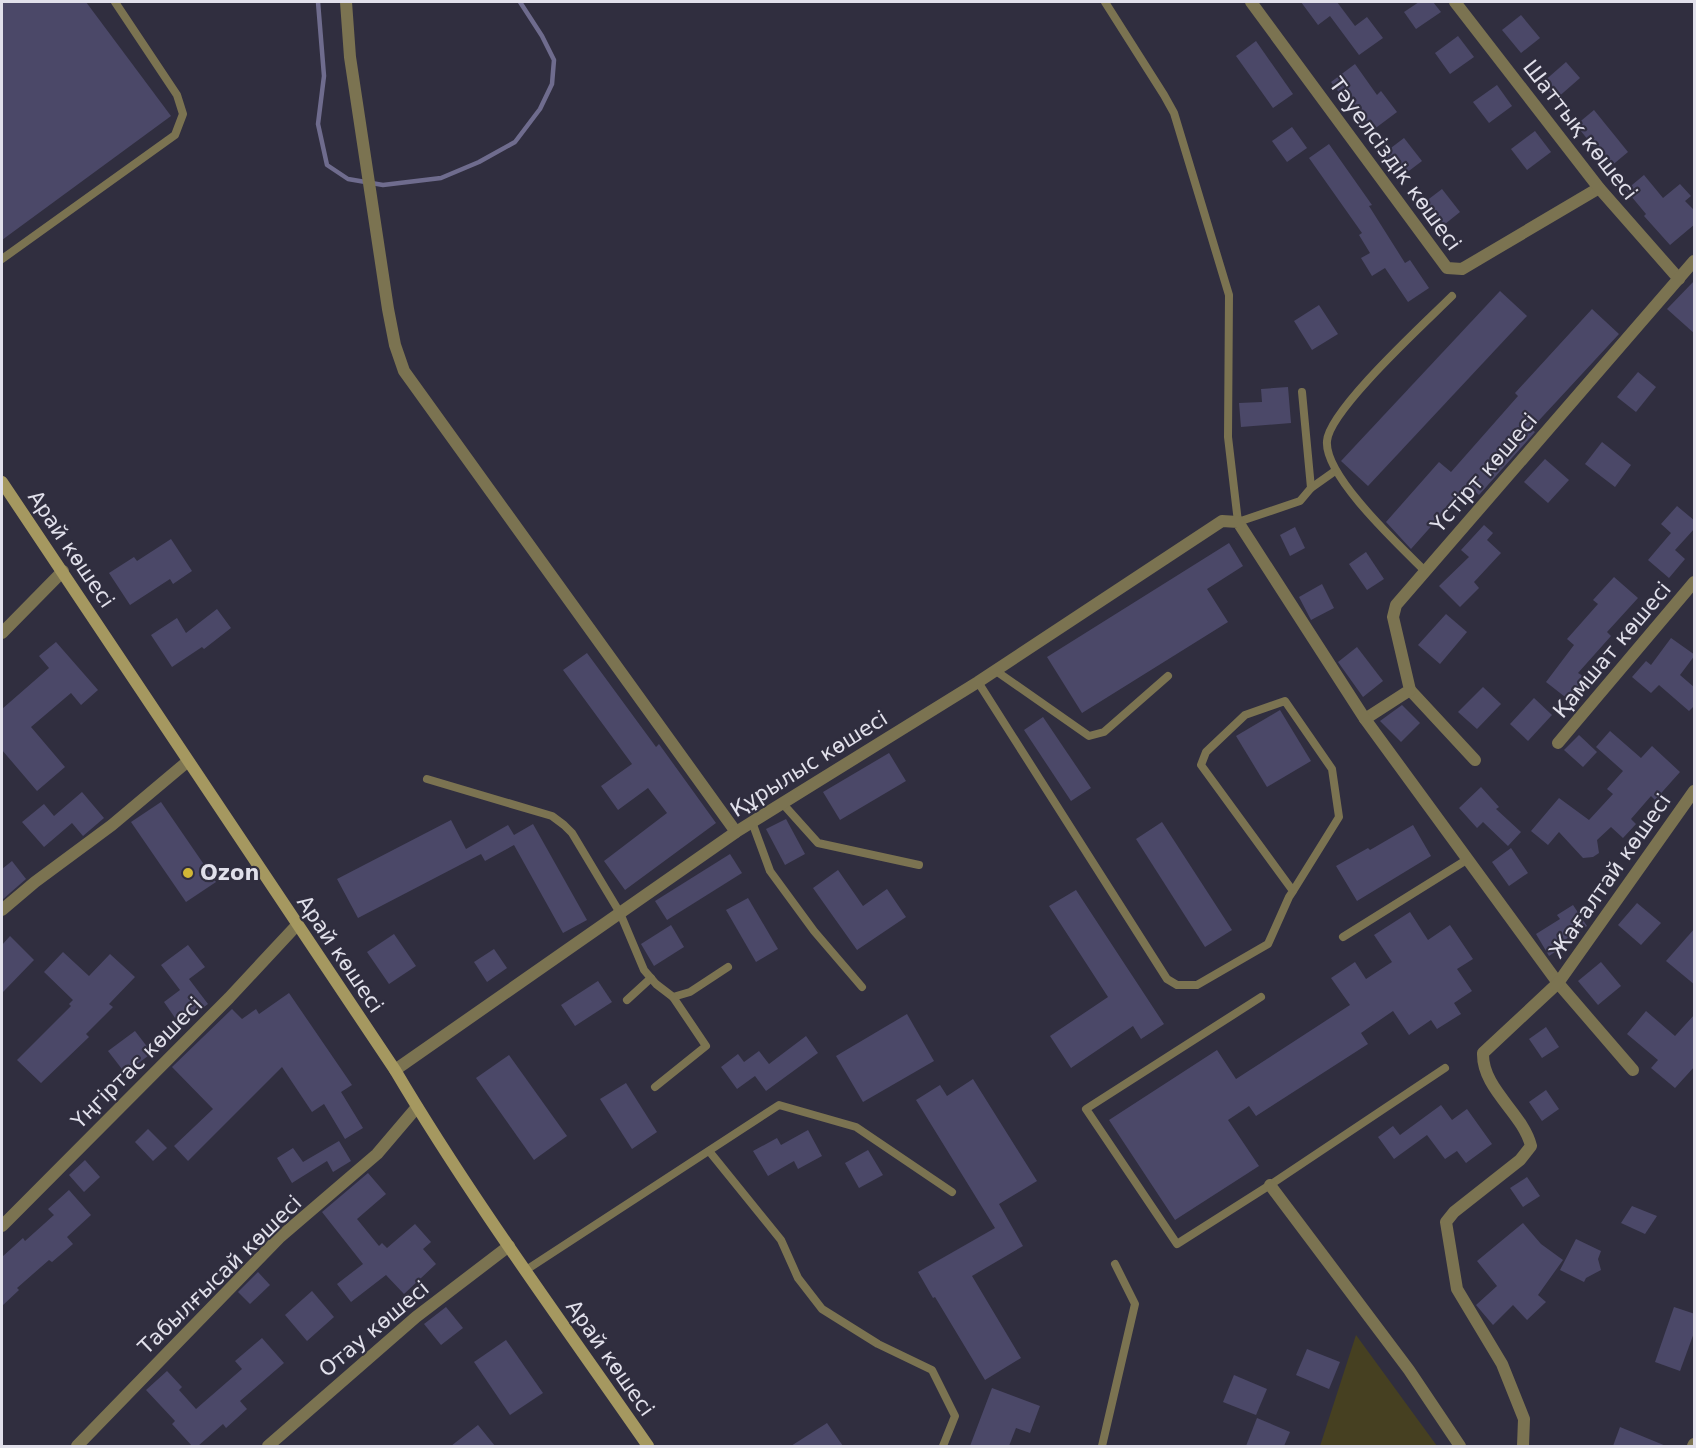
<svg xmlns="http://www.w3.org/2000/svg" width="1696" height="1448" font-family="'DejaVu Sans',sans-serif">
  <rect width="100%" height="100%" fill="#302e3f"/>
  <path fill="#464021" d="M1356,1335L1437,1446H1320Z"/>
  <g fill="none" stroke-linecap="round" stroke-linejoin="round">
    <path stroke="#6f6c8e" stroke-width="4.5" d="M318,2L324,76L318,124L327,165L348,179L383,185L441,178L479,162L515,142L540,109L552,84L554,60L542,36L520,2"/>
  </g>
  <g fill="#4b4868">
    <path d="M2,2H86L171,116L2,240Z"/>
    <path d="M1301,2H1337L1355,26L1367,17L1383,38L1359,55L1330,16L1318,25Z"/>
    <path d="M1419,2H1433L1441,12L1416,29L1404,12Z"/>
    <path d="M1521,15L1540,38L1521,53L1502,30Z"/>
    <path d="M1458,36L1474,57L1450,74L1435,53Z"/>
    <path d="M1256,41L1293,94L1273,108L1236,56Z"/>
    <path d="M1566,62L1580,78L1556,99L1542,83Z"/>
    <path d="M1355,64L1377,95L1381,91L1397,112L1373,130L1351,100L1347,103L1331,82Z"/>
    <path d="M1497,85L1512,106L1489,123L1473,102Z"/>
    <path d="M1594,110L1628,152L1610,167L1576,125Z"/>
    <path d="M1292,127L1307,148L1287,162L1272,141Z"/>
    <path d="M1535,131L1551,152L1527,170L1511,149Z"/>
    <path d="M1404,138L1422,161L1401,177L1383,154Z"/>
    <path d="M1329,144L1372,205L1369,206L1405,263L1410,260L1429,288L1408,302L1385,268L1372,276L1361,258L1370,253L1359,235L1362,233L1309,158Z"/>
    <path d="M1644,175L1663,198L1680,184L1691,196L1685,201L1695,211V224L1670,245L1644,216L1646,214L1626,190Z"/>
    <path d="M1442,189L1460,212L1440,228L1421,205Z"/>
    <path d="M1695,280V334L1667,309Z"/>
    <path d="M1500,291L1527,316L1368,486L1341,461Z"/>
    <path d="M1319,305L1338,334L1312,350L1294,321Z"/>
    <path d="M1592,309L1619,334L1531,429L1535,432L1479,495L1468,485L1411,549L1386,522L1439,462L1451,472L1518,396L1515,393Z"/>
    <path d="M1638,372L1656,387L1636,412L1617,397Z"/>
    <path d="M1288,387L1291,423L1241,427L1239,403L1262,402L1261,389Z"/>
    <path d="M1602,442L1631,465L1615,487L1585,464Z"/>
    <path d="M1545,459L1569,480L1548,503L1524,482Z"/>
    <path d="M1677,506L1695,521V528L1675,550L1685,559L1669,578L1648,560L1671,533L1661,524Z"/>
    <path d="M1484,525L1493,533L1487,540L1501,553L1474,582L1479,588L1460,607L1439,586L1469,557L1461,550Z"/>
    <path d="M1295,527L1305,548L1290,556L1280,535Z"/>
    <path d="M171,539L192,571L173,584L170,579L130,605L109,573L134,557L137,561Z"/>
    <path d="M1229,543L1243,566L1207,589L1228,622L1082,713L1047,657Z"/>
    <path d="M1366,552L1384,579L1367,590L1349,564Z"/>
    <path d="M1614,577L1638,598L1607,632L1611,636L1578,673L1586,678L1569,700L1546,682L1574,645L1567,639L1598,604L1593,600Z"/>
    <path d="M1322,584L1334,608L1311,620L1299,597Z"/>
    <path d="M217,609L231,628L204,649L202,647L172,667L151,635L177,618L186,633Z"/>
    <path d="M1446,614L1467,632L1440,664L1418,645Z"/>
    <path d="M1671,638L1695,655L1680,675L1695,688V705L1689,711L1659,685L1651,693L1632,677L1646,661L1651,665Z"/>
    <path d="M56,642L98,690L81,705L71,693L31,727L65,767L37,791L2,750V709L49,668L39,656Z"/>
    <path d="M1357,647L1383,681L1363,697L1338,662Z"/>
    <path d="M587,653L656,747L659,744L716,823L625,890L604,861L667,813L648,788L618,810L601,786L632,764L563,670Z"/>
    <path d="M1483,687L1501,704L1477,729L1458,712Z"/>
    <path d="M1534,698L1552,715L1528,741L1510,724Z"/>
    <path d="M1402,705L1420,723L1401,742L1380,721Z"/>
    <path d="M1280,710L1311,761L1267,787L1236,736Z"/>
    <path d="M1043,717L1091,788L1071,801L1024,730Z"/>
    <path d="M1610,731L1641,758L1652,746L1680,772L1655,800L1651,796L1631,819L1636,824L1623,838L1611,827L1597,840L1599,853L1593,857L1583,858L1559,832L1548,845L1531,831L1559,798L1589,820L1613,794L1607,789L1623,771L1596,747Z"/>
    <path d="M1579,735L1597,752L1583,767L1564,750Z"/>
    <path d="M889,753L906,781L840,820L823,792Z"/>
    <path d="M1481,787L1499,807L1496,809L1521,832L1508,846L1483,822L1477,828L1459,808Z"/>
    <path d="M82,792L104,818L83,836L72,823L44,847L22,822L44,804L54,816Z"/>
    <path d="M161,802L216,882L186,902L131,822Z"/>
    <path d="M786,819L805,854L785,865L766,829Z"/>
    <path d="M451,820L466,849L508,825L514,835L533,824L587,920L563,933L514,845L485,861L481,854L358,918L337,879Z"/>
    <path d="M1162,822L1232,930L1205,947L1136,839Z"/>
    <path d="M1413,825L1431,856L1357,901L1336,866L1368,848L1370,850Z"/>
    <path d="M1511,848L1528,873L1509,886L1492,862Z"/>
    <path d="M730,854L742,873L667,920L655,901Z"/>
    <path d="M12,861L26,879L2,900V869Z"/>
    <path d="M838,870L863,906L887,889L906,917L857,950L813,888Z"/>
    <path d="M1076,890L1164,1024L1141,1039L1133,1026L1071,1068L1050,1036L1108,997L1049,906Z"/>
    <path d="M748,898L778,949L756,962L726,910Z"/>
    <path d="M1637,903L1661,923L1641,945L1618,925Z"/>
    <path d="M1573,905L1587,926L1563,941L1565,945L1549,956L1536,934L1560,919L1557,915Z"/>
    <path d="M1410,912L1428,940L1450,925L1473,959L1457,969L1472,991L1454,1003L1461,1014L1437,1029L1431,1020L1409,1035L1393,1011L1361,1033L1368,1044L1256,1116L1249,1106L1228,1120L1259,1166L1175,1220L1109,1120L1217,1050L1236,1079L1350,1005L1331,978L1355,962L1366,979L1392,962L1374,935Z"/>
    <path d="M671,925L684,947L654,966L641,944Z"/>
    <path d="M1695,928V985L1666,961Z"/>
    <path d="M394,934L416,966L389,984L367,952Z"/>
    <path d="M10,936L34,960L2,993V945Z"/>
    <path d="M188,945L205,967L189,979L208,1004L180,1025L164,1002L180,990L161,965Z"/>
    <path d="M494,949L507,968L487,982L474,962Z"/>
    <path d="M63,952L89,976L110,954L135,977L109,1004L113,1007L86,1034L89,1037L41,1083L17,1060L71,1006L69,1004L73,1000L44,972Z"/>
    <path d="M1601,962L1621,986L1598,1005L1578,981Z"/>
    <path d="M598,981L612,1002L575,1026L561,1005Z"/>
    <path d="M289,993L352,1085L341,1092L363,1128L345,1139L324,1104L312,1112L282,1067L188,1161L174,1146L213,1109L172,1067L232,1009L242,1019L256,1009L259,1014Z"/>
    <path d="M1646,1011L1675,1036L1695,1014V1066L1675,1088L1651,1068L1658,1060L1627,1034Z"/>
    <path d="M907,1014L934,1061L863,1102L836,1056Z"/>
    <path d="M1546,1027L1559,1047L1542,1058L1529,1039Z"/>
    <path d="M135,1031L152,1053L125,1073L108,1051Z"/>
    <path d="M806,1036L818,1053L766,1091L755,1076L737,1089L721,1067L738,1054L744,1062L759,1051L769,1064Z"/>
    <path d="M509,1055L567,1136L534,1160L476,1078Z"/>
    <path d="M973,1079L1037,1181L999,1204L1023,1246L972,1276L1021,1358L985,1380L935,1297L933,1298L918,1272L995,1228L916,1100L940,1085L947,1096Z"/>
    <path d="M626,1083L657,1132L632,1149L600,1099Z"/>
    <path d="M1546,1090L1559,1109L1542,1121L1529,1102Z"/>
    <path d="M1441,1105L1452,1120L1467,1109L1492,1144L1466,1163L1457,1151L1445,1159L1427,1135L1394,1159L1378,1137L1393,1126L1400,1135Z"/>
    <path d="M148,1129L167,1148L153,1161L135,1142Z"/>
    <path d="M808,1130L822,1156L798,1169L794,1161L768,1176L753,1151L777,1138L781,1145Z"/>
    <path d="M339,1141L351,1161L333,1172L327,1161L292,1183L277,1158L293,1148L303,1162Z"/>
    <path d="M868,1150L883,1175L859,1188L845,1163Z"/>
    <path d="M85,1160L100,1177L84,1192L69,1175Z"/>
    <path d="M368,1173L386,1194L357,1219L379,1246L382,1243L387,1248L415,1224L431,1242L423,1249L436,1264L404,1294L386,1275L351,1302L337,1284L363,1264L322,1212Z"/>
    <path d="M1527,1177L1540,1196L1523,1207L1510,1188Z"/>
    <path d="M69,1190L91,1215L67,1237L73,1244L52,1262L49,1260L17,1288L19,1290L2,1306V1257L23,1238L25,1241L54,1215L48,1209Z"/>
    <path d="M1632,1206L1657,1216L1645,1234L1621,1223Z"/>
    <path d="M1523,1223L1541,1244L1563,1260L1538,1295L1546,1302L1527,1320L1513,1305L1493,1325L1476,1305L1497,1286L1477,1261Z"/>
    <path d="M1576,1239L1601,1251L1598,1259L1601,1270L1586,1278L1584,1282L1560,1270Z"/>
    <path d="M258,1272L270,1285L250,1304L238,1292Z"/>
    <path d="M312,1291L334,1317L307,1341L285,1315Z"/>
    <path d="M446,1307L463,1328L441,1345L424,1324Z"/>
    <path d="M1674,1307L1695,1314V1330L1680,1371L1655,1362Z"/>
    <path d="M262,1338L284,1363L240,1401L247,1409L226,1428L223,1424L198,1446H192L172,1424L175,1421L146,1390L167,1371L182,1387L179,1390L196,1409L242,1369L235,1361Z"/>
    <path d="M506,1340L543,1393L510,1415L474,1362Z"/>
    <path d="M1307,1349L1340,1362L1329,1389L1296,1375Z"/>
    <path d="M1234,1375L1267,1389L1256,1415L1223,1402Z"/>
    <path d="M992,1388L1040,1406L1030,1433L1016,1428L1009,1446H970Z"/>
    <path d="M1257,1418L1290,1432L1284,1446H1246Z"/>
    <path d="M827,1423L843,1446H791Z"/>
    <path d="M478,1425L495,1446H451Z"/>
    <path d="M1620,1427L1666,1446H1613Z"/>
  </g>
  <g fill="none" stroke-linecap="round" stroke-linejoin="round">
    <g stroke="#7b7351" stroke-width="8">
      <path d="M1105,2L1164,95L1174,113L1229,295L1228,437L1238,522L1300,501L1311,488L1302,392"/>
      <path d="M2,259L175,135L183,114L177,95L115,2"/>
      <path d="M1311,488L1335,471"/>
      <path d="M1425,571C1400,546 1324,476 1327,441C1329,410 1427,321 1452,296"/>
      <path d="M996,671L1089,736L1104,732L1168,676"/>
      <path d="M978,682L1167,979L1177,985H1197L1268,944L1289,897L1293,891L1339,817L1332,769L1285,701L1245,715L1206,752L1201,765L1293,891"/>
      <path d="M427,779L552,816L564,825L572,833L620,913L644,970L656,984L673,997L690,992L728,967"/>
      <path d="M783,804L818,843L919,865"/>
      <path d="M752,822L770,871L814,931L862,987"/>
      <path d="M1343,937L1468,859"/>
      <path d="M1261,997L1086,1109L1177,1244L1270,1185L1445,1068"/>
      <path d="M627,1000L651,978"/>
      <path d="M655,1087L706,1046L673,997"/>
      <path d="M709,1151L781,1240L798,1278L822,1309L878,1344L932,1370L955,1416L943,1446"/>
      <path d="M526,1270L779,1105L856,1127L952,1192"/>
      <path d="M1102,1446L1135,1304L1115,1264"/>
    </g>
    <g stroke="#7b7351" stroke-width="12">
      <path d="M346,2L350,57L388,309L395,345L404,371L736,832"/>
      <path d="M1251,2L1447,268L1462,269L1599,188"/>
      <path d="M1455,2L1599,188L1679,279"/>
      <path d="M2,633L63,571"/>
      <path d="M1410,690L1475,760"/>
      <path d="M1365,719L1410,690L1393,617L1396,605L1694,261"/>
      <path d="M1558,743L1694,582"/>
      <path d="M2,910L35,882L112,825L187,762"/>
      <path d="M395,1070L736,832L978,682L1222,521L1238,522L1365,719L1558,983L1633,1070"/>
      <path d="M1270,1185L1409,1370L1460,1446"/>
      <path d="M2,1226L229,998L297,925"/>
      <path d="M77,1446L279,1238L377,1154L417,1107"/>
      <path d="M268,1446L416,1317L509,1246"/>
      <path d="M1523,1446L1524,1419L1502,1364L1457,1289L1446,1222L1454,1212L1520,1160L1531,1146C1523,1113 1482,1089 1483,1053L1558,983L1694,791"/>
      <path d="M1693,1446L1694,1444"/>
    </g>
    <path stroke="#a59860" stroke-width="12" d="M2,482L395,1070C472,1200 562,1322 648,1446"/>
  </g>
  <circle fill="#d1b736" stroke="#302e3f" stroke-width="2" cx="188" cy="873" r="6"/>
  <g text-anchor="middle" dominant-baseline="central" stroke-width="4.5" stroke-linejoin="round" paint-order="stroke">
    <g font-size="21" fill="#e1e0eb" stroke="#302e3f">
      <text transform="translate(1580 130) rotate(52)">Шаттық көшесі</text>
      <text transform="translate(1395 164) rotate(54)">Тәуелсіздік көшесі</text>
      <text transform="translate(1484 473) rotate(-49)">Үстірт көшесі</text>
      <text transform="translate(71 549) rotate(56)">Арай көшесі</text>
      <text transform="translate(1612 650) rotate(-50)">Қамшат көшесі</text>
      <text transform="translate(809 764) rotate(-32)">Құрылыс көшесі</text>
      <text transform="translate(1610 876) rotate(-55)">Жағалтай көшесі</text>
      <text transform="translate(340 954) rotate(56)">Арай көшесі</text>
      <text transform="translate(137 1063) rotate(-45)">Үңгіртас көшесі</text>
      <text transform="translate(220 1275) rotate(-44)">Табылғысай көшесі</text>
      <text transform="translate(374 1329) rotate(-40)">Отау көшесі</text>
      <text transform="translate(610 1358) rotate(55)">Арай көшесі</text>
    </g>
    <g font-size="21" font-weight="bold" fill="#e1e0eb" stroke="#302e3f" text-anchor="start">
      <text x="200" y="873">Ozon</text>
    </g>
  </g>
  <rect width="1696" height="1448" fill="none" stroke="#e1e0eb" stroke-width="6"/>
</svg>
